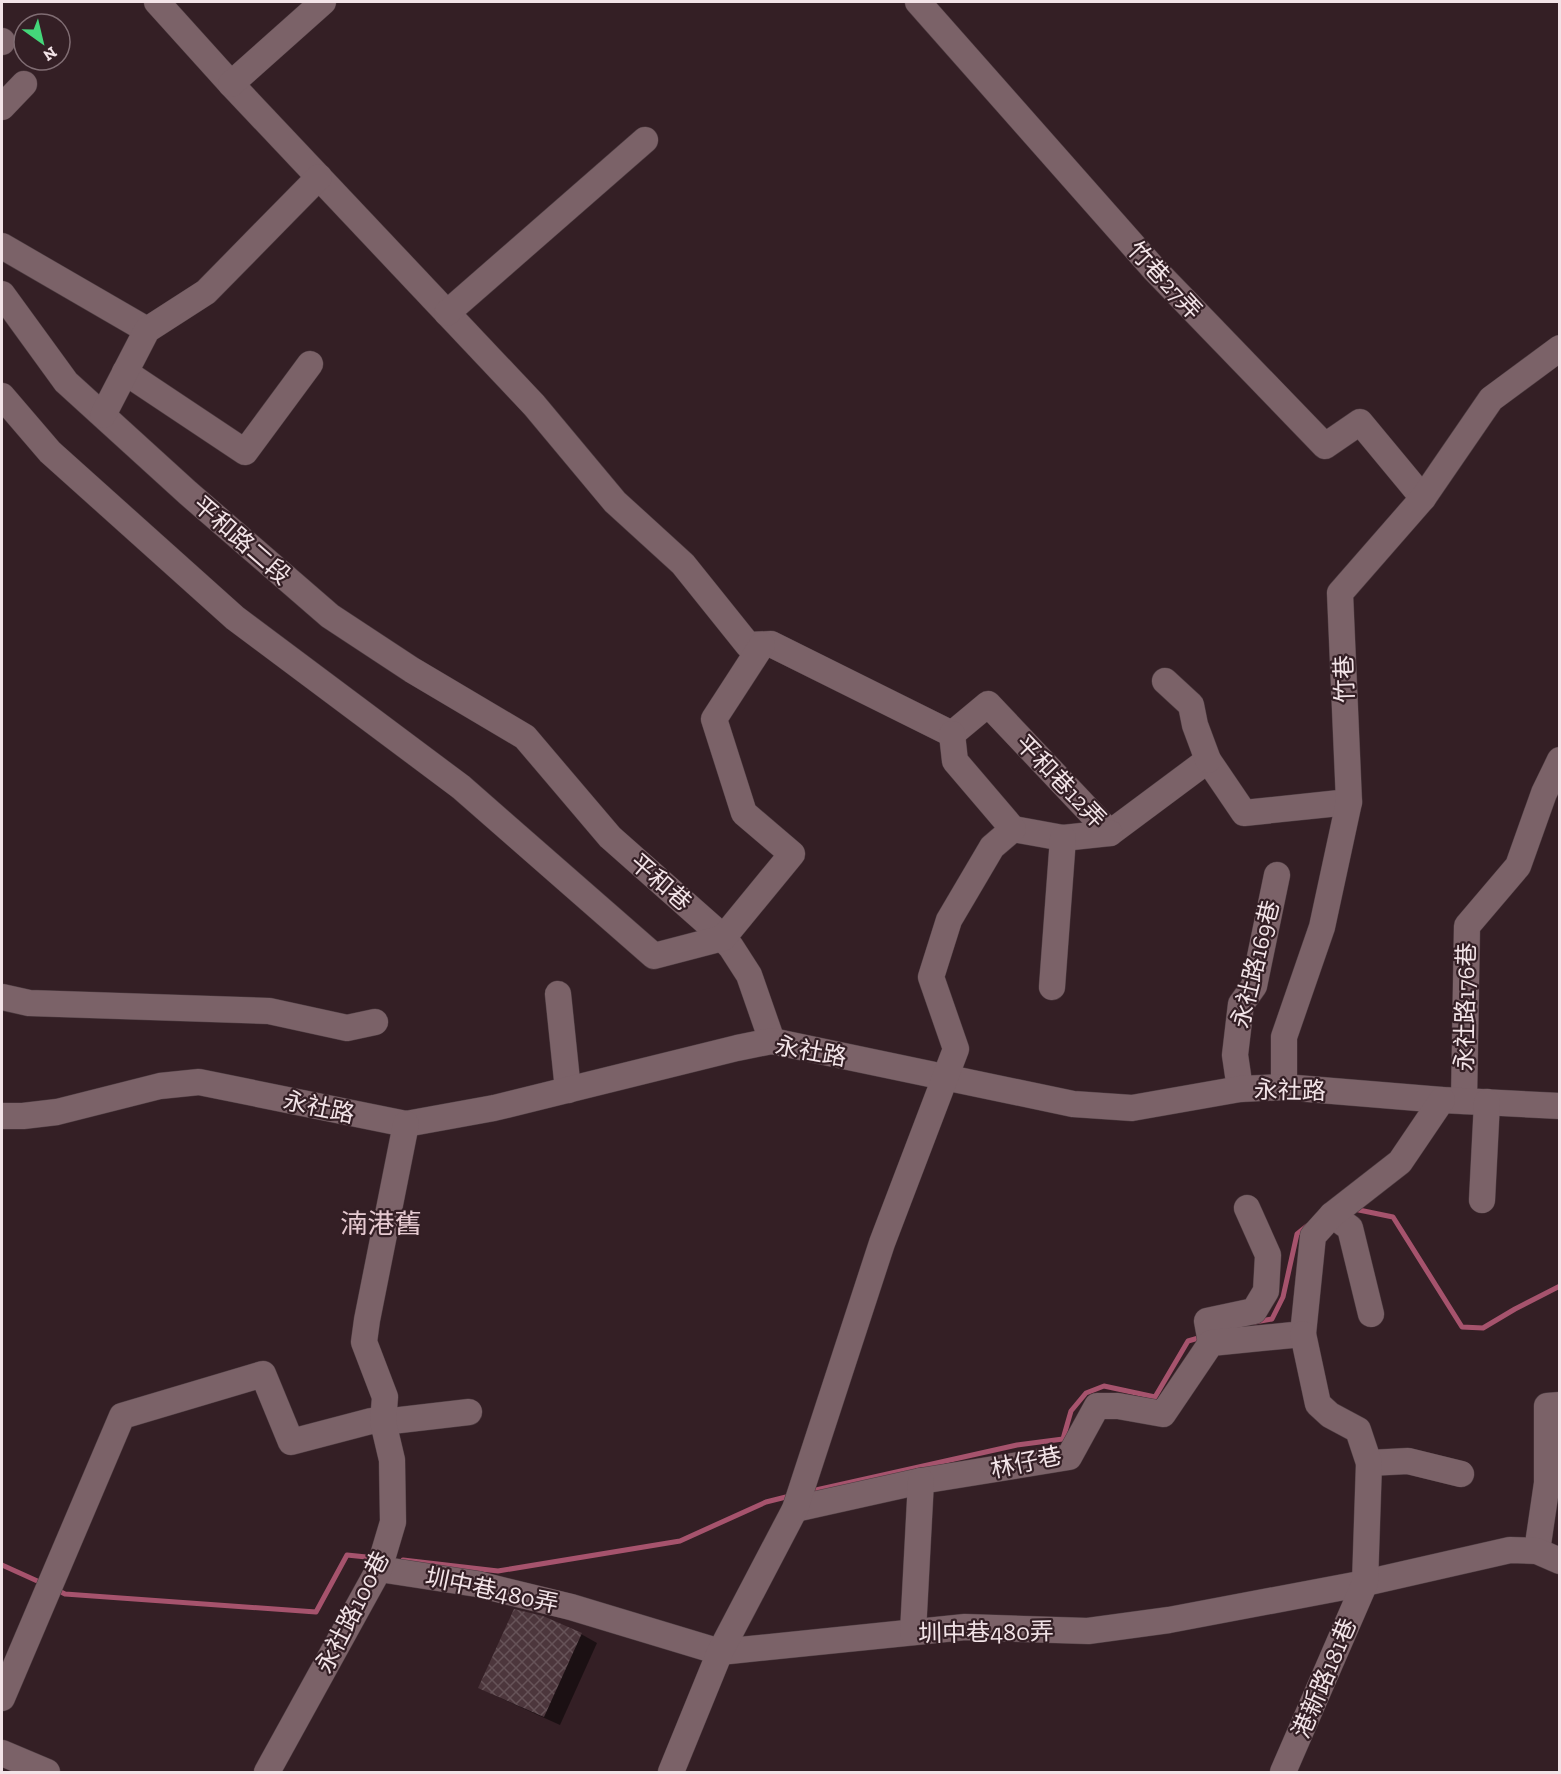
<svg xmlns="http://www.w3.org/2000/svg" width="1561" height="1774" font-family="'Zilla Slab','Noto Sans TC',serif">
  <defs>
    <pattern id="building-cross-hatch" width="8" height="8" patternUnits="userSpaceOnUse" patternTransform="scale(1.5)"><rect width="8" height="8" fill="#4c363c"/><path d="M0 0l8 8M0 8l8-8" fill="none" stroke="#665358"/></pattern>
  </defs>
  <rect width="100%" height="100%" fill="#341f25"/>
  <path fill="#0007" d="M543,1617L581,1634L597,1643L560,1725L496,1696L480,1687Z"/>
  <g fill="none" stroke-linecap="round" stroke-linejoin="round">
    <g stroke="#a6536d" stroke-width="5">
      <path d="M1354,1209L1393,1217L1462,1327L1483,1328L1515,1309L1560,1286"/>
      <path d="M1255,1322L1272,1319L1283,1297L1297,1234L1307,1226"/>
      <path d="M807,1492L1017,1445L1063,1439L1071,1411L1086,1393L1104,1386L1155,1397L1188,1341L1202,1337"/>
      <path d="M403,1560L498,1571L680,1541L766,1502L790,1496"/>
      <path d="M2,1565L44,1584"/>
      <path d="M55,1589L65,1594L316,1612L347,1555L376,1558"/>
    </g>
  </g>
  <path fill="url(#building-cross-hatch)" d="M514,1609L543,1616L582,1633L544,1717L478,1688Z"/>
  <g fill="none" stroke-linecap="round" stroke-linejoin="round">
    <g stroke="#4e3d42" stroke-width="27">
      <g id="minor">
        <path d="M157,2L231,84L534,405L615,502L683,564L748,645L771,644L952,734L988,704L1110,833L1208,760L1244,813L1349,802"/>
        <path d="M918,2L1154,269L1325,446L1360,422L1423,498"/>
        <path d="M2,42V41"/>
        <path d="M231,84L323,2"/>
        <path d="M2,107L24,84"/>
        <path d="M2,246L147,330"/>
        <path d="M2,294L66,382L188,493L330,616L412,670L525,737L610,837L714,929L731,947L749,975L772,1041"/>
        <path d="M447,313L645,140"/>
        <path d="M125,372L245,452L310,364"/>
        <path d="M2,396L50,452L235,618L461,787L654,956L723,938L792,854L744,813L714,719L762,645"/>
        <path d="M103,415L147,330L206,292L319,177"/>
        <path d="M1165,681L1191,705L1195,725L1208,760"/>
        <path d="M1013,829L1063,838L1110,833"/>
        <path d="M1052,987L1063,838"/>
        <path d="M558,994L568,1090"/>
        <path d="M2,997L29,1003L269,1011L347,1028L375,1022"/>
        <path d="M1284,1087V1037L1322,927L1349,802L1340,593L1423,498L1491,399L1560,348"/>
        <path d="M1240,1089L1235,1055L1241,1004L1254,986L1277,875"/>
        <path d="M1464,1101L1467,926L1518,866L1544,793L1560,760"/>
        <path d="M2,1116H23L57,1112L160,1086L199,1082L406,1124L494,1108L737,1048L772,1041L1073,1104L1132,1108L1240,1089L1284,1087L1442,1100L1560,1106"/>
        <path d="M1482,1200L1487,1102"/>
        <path d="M1332,1215L1350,1228L1371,1314"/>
        <path d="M1211,1343L1207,1321L1254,1311L1266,1291L1268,1255L1247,1208"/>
        <path d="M1369,1463L1408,1461L1461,1474"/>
        <path d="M795,1509L921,1481L1069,1457L1097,1406H1118L1163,1414L1211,1343L1303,1334L1313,1236L1332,1215L1400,1162L1442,1100"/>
        <path d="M1537,1551L1547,1483V1406L1560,1405"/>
        <path d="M379,1569L477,1584L571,1607L720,1652L965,1627L1088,1631L1169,1620L1365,1583L1510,1550L1537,1551L1560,1561"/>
        <path d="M913,1632L921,1481"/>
        <path d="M2,1698L122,1416L263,1374L291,1442L371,1421L383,1422L469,1412"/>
        <path d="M2,1753L47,1772"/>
        <path d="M267,1772L379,1569L393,1522L392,1460L383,1422L385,1397L364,1342L367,1320L406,1124"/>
        <path d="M671,1772L720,1652L795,1509L882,1243L956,1049L931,977L949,920L992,847L1013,829L955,761L952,734"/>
        <path d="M1283,1772L1365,1583L1369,1463L1358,1430L1330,1415L1318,1404L1303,1334"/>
      </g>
    </g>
    <use href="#minor" stroke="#7b6268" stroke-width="26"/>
  </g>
  <g text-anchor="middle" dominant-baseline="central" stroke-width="4.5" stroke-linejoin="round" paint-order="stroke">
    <g font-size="24" fill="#f2e3e7" stroke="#341f25">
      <text transform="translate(1165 280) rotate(47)">竹巷27弄</text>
      <text transform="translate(242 540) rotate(41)">平和路二段</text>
      <text transform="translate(1344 679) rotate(-92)">竹巷</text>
      <text transform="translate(1061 781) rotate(46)">平和巷12弄</text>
      <text transform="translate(661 882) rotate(41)">平和巷</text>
      <text transform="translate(1255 964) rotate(-76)">永社路169巷</text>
      <text transform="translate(1465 1007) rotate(-89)">永社路176巷</text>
      <text transform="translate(811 1051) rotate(10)">永社路</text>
      <text transform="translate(1290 1090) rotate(1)">永社路</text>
      <text transform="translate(319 1107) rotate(12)">永社路</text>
      <text transform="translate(1026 1462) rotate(-12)">林仔巷</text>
      <text transform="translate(492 1590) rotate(12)">圳中巷480弄</text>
      <text transform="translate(352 1612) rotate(-63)">永社路100巷</text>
      <text transform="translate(986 1632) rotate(-1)">圳中巷480弄</text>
      <text transform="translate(1324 1678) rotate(-67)">港新路181巷</text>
    </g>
    <g font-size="27" fill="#e6cad1" stroke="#341f25">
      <text x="381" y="1224">湳港舊</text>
    </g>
  </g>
  <rect width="1561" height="1774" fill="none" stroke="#f2e3e7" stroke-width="6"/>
  <g transform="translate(42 42) rotate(146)"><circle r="28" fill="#341f25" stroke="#806d73" stroke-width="1.5"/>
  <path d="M0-4.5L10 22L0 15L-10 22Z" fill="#44d77a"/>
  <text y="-9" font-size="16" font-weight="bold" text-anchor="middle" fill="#f2e3e7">N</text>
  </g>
</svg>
